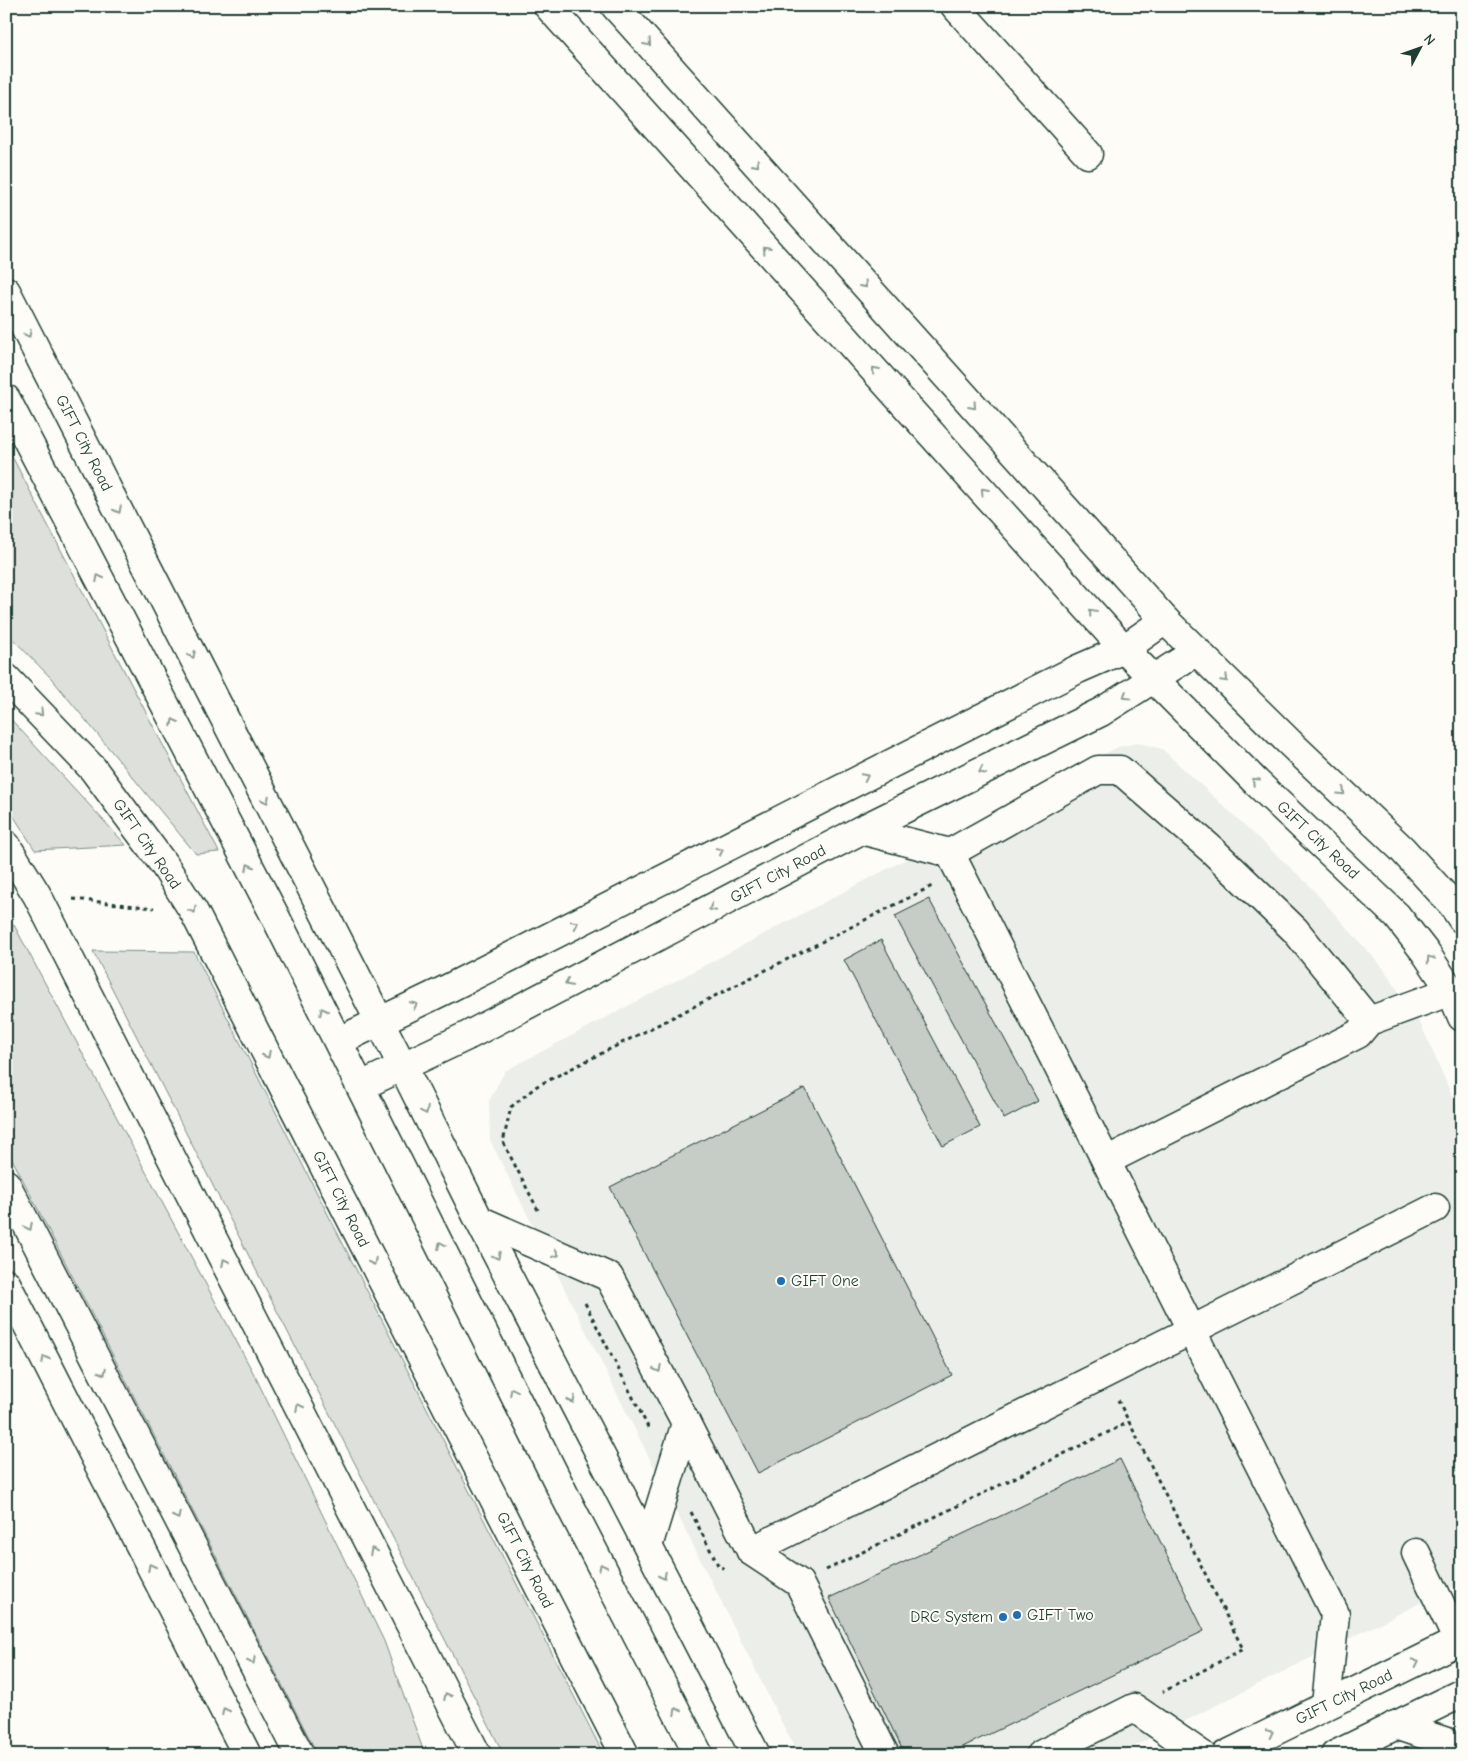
<svg xmlns="http://www.w3.org/2000/svg" width="1468" height="1761" font-family="'Comic Neue',sans-serif">
  <rect width="100%" height="100%" fill="#fdfcf7"/>
  <filter id="ink" filterUnits="userSpaceOnUse"><feTurbulence type="fractalNoise" baseFrequency=".02" numOctaves="2"/><feDisplacementMap in="SourceGraphic" scale="10" xChannelSelector="R" yChannelSelector="G"/><feConvolveMatrix kernelMatrix="1 2 1 2 8 2 1 2 1" color-interpolation-filters="sRGB"/></filter>
  <g filter="url(#ink)">
    <path fill="#eceee9" d="M1138,743L1162,749L1307,883L1383,968L1421,1025L1462,1118V1582L1117,1755H798L490,1140L489,1101L505,1071L1118,747Z"/>
    <g fill="#dde0db" stroke="#7e8e88">
      <path d="M6,445L219,852L196,854L51,678L6,632Z"/>
      <path d="M6,714L126,845L35,850L6,804Z"/>
      <path d="M6,923L14,925L256,1378L384,1641L425,1755H318L6,1147Z"/>
      <path d="M93,951L194,952L604,1755H504Z"/>
    </g>
    <g fill="#c6cdc7" stroke="#1f3d34">
      <path d="M929,899L1038,1101L1004,1119L895,916Z"/>
      <path d="M881,940L980,1127L943,1146L844,960Z"/>
      <path d="M805,1088L952,1375L758,1473L610,1187Z"/>
      <path d="M1120,1459L1204,1631L946,1755H905L829,1598Z"/>
    </g>
    <g fill="none" stroke-linecap="round" stroke-linejoin="round">
      <g stroke="#1f3d34" stroke-width="31">
        <g id="minor">
          <path d="M548,6L1124,649L1256,782L1397,916L1425,952L1451,991L1462,1017"/>
          <path d="M615,6L1165,620L1291,744L1402,849L1452,904L1462,919"/>
          <path d="M955,6L1088,154"/>
          <path d="M6,291L403,1067L479,1220L756,1755"/>
          <path d="M6,399L274,914L565,1496L699,1755"/>
          <path d="M6,678L93,769L165,866L194,912L625,1755"/>
          <path d="M861,830L950,853L1098,770H1120L1212,850L1295,930L1369,1021L1451,991"/>
          <path d="M6,845L37,895L477,1755"/>
          <path d="M950,853L1106,1161L1358,1034L1369,1021"/>
          <path d="M339,1041L443,991L1078,669L1124,649L1165,620"/>
          <path d="M361,1086L467,1036L861,830L1101,712L1197,651"/>
          <path d="M1106,1161L1335,1614L1326,1705"/>
          <path d="M6,1184L300,1755"/>
          <path d="M479,1220L609,1277L686,1423L648,1546"/>
          <path d="M6,1283L247,1755"/>
          <path d="M686,1423L751,1551L1435,1208"/>
          <path d="M751,1551L799,1583L885,1755"/>
          <path d="M1416,1553L1458,1641"/>
          <path d="M1395,1725L1462,1747"/>
          <path d="M1040,1755L1134,1708L1202,1755"/>
          <path d="M1226,1755L1462,1639"/>
          <path d="M1335,1755L1462,1693"/>
        </g>
      </g>
      <g stroke="#1f3d34" stroke-width="3" stroke-dasharray="4 4" stroke-linecap="butt">
        <path d="M73,899L154,908"/>
        <path d="M538,1210L503,1142L511,1107L537,1086L932,886"/>
        <path d="M585,1303L650,1431"/>
        <path d="M1118,1400L1243,1649L1163,1692"/>
        <path d="M691,1512L719,1567L724,1568"/>
        <path d="M826,1570L1129,1422"/>
      </g>
      <use href="#minor" stroke="#fdfcf7" stroke-width="28"/>
    </g>
    <defs><path id="oneway-chevron" d="M-2-3.5L2.5 0L-2 3.5" fill="none" stroke-width="1.6" stroke-linecap="round" stroke-linejoin="round" transform="scale(1.25)"/></defs>
    <g stroke="#8e9c96">
      <use href="#oneway-chevron" transform="translate(648 43) rotate(48)"/>
      <use href="#oneway-chevron" transform="translate(756 164) rotate(48)"/>
      <use href="#oneway-chevron" transform="translate(766 249) rotate(-132)"/>
      <use href="#oneway-chevron" transform="translate(864 285) rotate(48)"/>
      <use href="#oneway-chevron" transform="translate(28 334) rotate(63)"/>
      <use href="#oneway-chevron" transform="translate(875 370) rotate(-132)"/>
      <use href="#oneway-chevron" transform="translate(973 406) rotate(48)"/>
      <use href="#oneway-chevron" transform="translate(984 491) rotate(-132)"/>
      <use href="#oneway-chevron" transform="translate(118 510) rotate(63)"/>
      <use href="#oneway-chevron" transform="translate(99 578) rotate(-117)"/>
      <use href="#oneway-chevron" transform="translate(1092 612) rotate(-131)"/>
      <use href="#oneway-chevron" transform="translate(192 655) rotate(63)"/>
      <use href="#oneway-chevron" transform="translate(1225 679) rotate(45)"/>
      <use href="#oneway-chevron" transform="translate(1126 696) rotate(148)"/>
      <use href="#oneway-chevron" transform="translate(40 713) rotate(47)"/>
      <use href="#oneway-chevron" transform="translate(174 722) rotate(-117)"/>
      <use href="#oneway-chevron" transform="translate(982 771) rotate(154)"/>
      <use href="#oneway-chevron" transform="translate(865 777) rotate(-27)"/>
      <use href="#oneway-chevron" transform="translate(1255 781) rotate(-136)"/>
      <use href="#oneway-chevron" transform="translate(1342 792) rotate(43)"/>
      <use href="#oneway-chevron" transform="translate(266 800) rotate(63)"/>
      <use href="#oneway-chevron" transform="translate(720 851) rotate(-27)"/>
      <use href="#oneway-chevron" transform="translate(249 867) rotate(-117)"/>
      <use href="#oneway-chevron" transform="translate(712 908) rotate(152)"/>
      <use href="#oneway-chevron" transform="translate(193 910) rotate(59)"/>
      <use href="#oneway-chevron" transform="translate(575 924) rotate(-27)"/>
      <use href="#oneway-chevron" transform="translate(1430 959) rotate(-124)"/>
      <use href="#oneway-chevron" transform="translate(568 983) rotate(152)"/>
      <use href="#oneway-chevron" transform="translate(414 1005) rotate(-26)"/>
      <use href="#oneway-chevron" transform="translate(323 1011) rotate(-117)"/>
      <use href="#oneway-chevron" transform="translate(267 1055) rotate(63)"/>
      <use href="#oneway-chevron" transform="translate(425 1111) rotate(64)"/>
      <use href="#oneway-chevron" transform="translate(29 1227) rotate(63)"/>
      <use href="#oneway-chevron" transform="translate(441 1245) rotate(-116)"/>
      <use href="#oneway-chevron" transform="translate(556 1254) rotate(24)"/>
      <use href="#oneway-chevron" transform="translate(497 1256) rotate(63)"/>
      <use href="#oneway-chevron" transform="translate(225 1262) rotate(-117)"/>
      <use href="#oneway-chevron" transform="translate(373 1262) rotate(63)"/>
      <use href="#oneway-chevron" transform="translate(45 1359) rotate(-117)"/>
      <use href="#oneway-chevron" transform="translate(658 1369) rotate(62)"/>
      <use href="#oneway-chevron" transform="translate(103 1372) rotate(63)"/>
      <use href="#oneway-chevron" transform="translate(513 1391) rotate(-116)"/>
      <use href="#oneway-chevron" transform="translate(572 1400) rotate(63)"/>
      <use href="#oneway-chevron" transform="translate(299 1407) rotate(-117)"/>
      <use href="#oneway-chevron" transform="translate(177 1516) rotate(63)"/>
      <use href="#oneway-chevron" transform="translate(373 1551) rotate(-117)"/>
      <use href="#oneway-chevron" transform="translate(151 1567) rotate(-117)"/>
      <use href="#oneway-chevron" transform="translate(602 1567) rotate(-117)"/>
      <use href="#oneway-chevron" transform="translate(663 1576) rotate(63)"/>
      <use href="#oneway-chevron" transform="translate(252 1661) rotate(63)"/>
      <use href="#oneway-chevron" transform="translate(1416 1662) rotate(-26)"/>
      <use href="#oneway-chevron" transform="translate(447 1696) rotate(-117)"/>
      <use href="#oneway-chevron" transform="translate(225 1711) rotate(-117)"/>
      <use href="#oneway-chevron" transform="translate(677 1711) rotate(-117)"/>
      <use href="#oneway-chevron" transform="translate(1270 1733) rotate(-26)"/>
    </g>
  </g>
  <g fill="#1f6fb2" stroke="#fdfcf7" stroke-width="2">
    <circle cx="781" cy="1281" r="5"/>
    <circle cx="1017" cy="1615" r="5"/>
    <circle cx="1003" cy="1617" r="5"/>
  </g>
  <g text-anchor="middle" dominant-baseline="central" stroke-width="4" stroke-linejoin="round" paint-order="stroke">
    <g font-size="16" fill="#1f3d34" stroke="#fdfcf7">
      <text transform="translate(84 443) rotate(63)">GIFT City Road</text>
      <text transform="translate(1318 840) rotate(43)">GIFT City Road</text>
      <text transform="translate(147 844) rotate(55)">GIFT City Road</text>
      <text transform="translate(778 874) rotate(-28)">GIFT City Road</text>
      <text transform="translate(341 1199) rotate(63)">GIFT City Road</text>
      <text transform="translate(525 1560) rotate(63)">GIFT City Road</text>
      <text transform="translate(1344 1697) rotate(-26)">GIFT City Road</text>
    </g>
    <g font-size="16" fill="#1f3d34" stroke="#fdfcf7" text-anchor="start">
      <text x="791" y="1281">GIFT One</text>
      <text x="1027" y="1615">GIFT Two</text>
      <text x="993" y="1617" text-anchor="end">DRC System</text>
    </g>
  </g>
  <rect width="1468" height="1761" fill="none" stroke="#fdfcf7" stroke-width="25"/>
  <rect x="12" y="12" width="1443" height="1736" fill="none" stroke="#1f3d34" stroke-width="2" filter="url(#ink)"/>
  <g transform="translate(1420 48) rotate(49)" stroke="#fdfcf7" stroke-width="4" paint-order="stroke">
  <path d="M0-4L9 19L0 12L-9 19Z" fill="#1f3d34"/>
  <text y="-8" font-size="14" font-weight="bold" text-anchor="middle" fill="#1f3d34">N</text>
  </g>
</svg>
